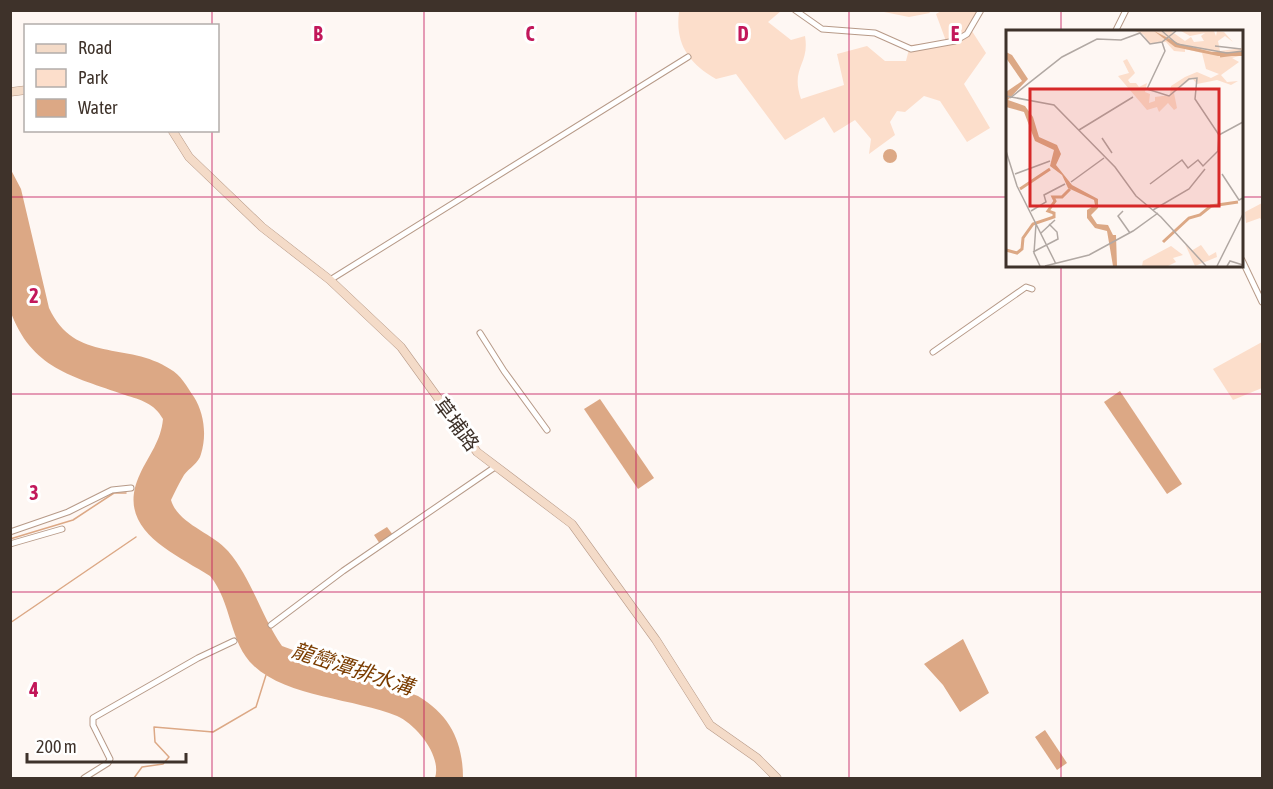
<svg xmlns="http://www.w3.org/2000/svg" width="1273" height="789" font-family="'Asap Condensed','Noto Sans TC',sans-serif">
  <rect width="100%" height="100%" fill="#fef7f3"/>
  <g fill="#fcdecb">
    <path d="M928,10L930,13L909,17L879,11Z"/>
    <path d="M679,12L781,11L768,22L791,40L805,36C810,65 790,67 801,99L844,85L837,54L867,46L885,61H906L910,45L946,41L936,14L941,11H980L970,28L986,53L964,84L990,128L967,142L940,101L924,96L905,112L897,111L890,122L895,135L869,154L871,139L855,120L834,133L824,117L785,140L736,74L716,79C688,63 675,43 679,12Z"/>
    <path d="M1262,203V221L1260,218L1246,223L1245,212Z"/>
    <path d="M1262,342V388L1233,400L1213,369Z"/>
  </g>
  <g fill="#dca885">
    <circle cx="890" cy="156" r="7"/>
    <path d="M10,168L21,189L49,308C75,364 128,341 170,369C181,375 187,387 194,397C204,413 207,435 201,454C199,463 189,468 184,475C179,483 175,492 171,500C178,524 211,532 228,551C252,579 261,616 282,646L418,696C450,715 463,742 463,778H435C442,756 417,725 397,716C356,699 287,697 254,666C229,643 232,602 210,576C172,552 114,529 140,474C149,455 161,441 163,419C154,403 141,400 125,395C72,376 31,369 10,310Z"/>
    <path d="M1120,391L1182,484L1167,494L1104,402Z"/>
    <path d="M600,399L654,478L638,489L584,409Z"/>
    <path d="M387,527L393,535L380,544L374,535Z"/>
    <path d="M963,639L989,693L960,712L943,685L924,664Z"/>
    <path d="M1045,730L1067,763L1057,770L1035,737Z"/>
  </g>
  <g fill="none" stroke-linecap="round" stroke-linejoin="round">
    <g stroke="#dca885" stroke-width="1.5">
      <path d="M10,539L73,520L114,493H126"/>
      <path d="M10,623L136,537"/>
      <path d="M134,778L142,767L163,764L169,757L155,742L154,727L213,732L256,707L266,675"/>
    </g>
    <g stroke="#b79a88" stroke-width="7">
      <g id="street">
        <path d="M795,10L822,29L875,33L911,49L955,41L967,34L981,10"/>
        <path d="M1115,32L1126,10"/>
        <path d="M1242,260L1262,302"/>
        <path d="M330,280L688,57"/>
        <path d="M480,333L504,371L547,430"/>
        <path d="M933,352L1026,287L1032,289"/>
        <path d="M10,532L68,512L112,490L131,488"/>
        <path d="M10,544L62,529"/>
        <path d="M271,625L343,571L495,467"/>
        <path d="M84,778L108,763L110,759L93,725V718L198,658L234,641"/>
      </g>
    </g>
    <g stroke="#b79a88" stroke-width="9">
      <g id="secondary">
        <path d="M10,92L26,90"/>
        <path d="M172,130L189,157L262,227L330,280L401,347L477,452L572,524L656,640L710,725L757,758L777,778"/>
      </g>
    </g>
    <use href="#street" stroke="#fff" stroke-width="5"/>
    <use href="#secondary" stroke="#f4dbc8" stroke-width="8"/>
  </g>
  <path fill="none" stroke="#c2185b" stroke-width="1.5" stroke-opacity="0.55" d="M212,10V26M424,10V778M636,10V778M849,10V778M1061,10V32M212,130V778M10,197H1008M1242,197H1262M1061,266V778M10,394H1262M10,592H1262"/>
  <g text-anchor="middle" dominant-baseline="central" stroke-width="6" stroke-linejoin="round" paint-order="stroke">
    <g font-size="20" fill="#3e322a" stroke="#fff">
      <text transform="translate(457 424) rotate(53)">草埔路</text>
    </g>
    <g font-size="21" font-style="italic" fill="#7a3c00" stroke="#fff">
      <text transform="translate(353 668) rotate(18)">龍巒潭排水溝</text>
    </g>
  </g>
  <g transform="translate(1006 30)">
    <rect width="237" height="237" fill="#fef7f3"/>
    <path d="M129,1H165L179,11L185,7L188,12L198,11L195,6L199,3L184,6L175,1H208L210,6L211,1L218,2L227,12L219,6L212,11L214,21L236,18L237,25L226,28L233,32L215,45L221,52L232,51L225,55L211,50L191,54L186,48L168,63L171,78L168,80L162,73L153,82L151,77L141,80L112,46L123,43L117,31L121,29L129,43L122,50L124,53H130L133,57L141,53L139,62L144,64L143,73L149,71V67L164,65L165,56L179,47L191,42L205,48L213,44L200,39L196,23L179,19V22L168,21L160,12L143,14L138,5ZM179,214L185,221L195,215L203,226L210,222L211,227L189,236ZM165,216L177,225L167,228L170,232L162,236H136L137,231Z" fill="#fcdecb"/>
    <path d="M148,1L174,14L206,22H237V26H212L169,17ZM0,22L6,25L22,49L2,70L19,76L27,87L33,107L51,115L55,124L50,135L66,155L92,169V178L85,185L91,194L102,195L107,205H110L111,236H107L101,201L89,198L81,188V180L89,175L88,170L62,158L56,145L44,136L48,120L29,111L18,82L0,77V62L16,51L0,28Z" fill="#dca885"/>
    <path fill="none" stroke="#dca885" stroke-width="3" d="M214,26L237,23M14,159L44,139M157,212L183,188L194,185L205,176L232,172M0,220L11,223L16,219L17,208L27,194L48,187V183L42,181L49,171L47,167H56L64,159"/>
    <path fill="none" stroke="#b1a8a3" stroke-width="1.5" d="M156,1L171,14L221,23L237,21M156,12L159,21L141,59L163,66L183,49L191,48L189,69L213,105L237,92M209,16L235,19M0,66L48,75L109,137L130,166L155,187L200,236M4,68L56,27L91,9L115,10L134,3L144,14L156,12L170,1M73,100L127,67M96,108L106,123M0,121L11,156L50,234M9,144L44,131M216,144L233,170L237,168M65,152L98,128M144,154L176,130L182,138L192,130L197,136L212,121L213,105M147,180L183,159L199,139M25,181L40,172L38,165L59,154M117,181L112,186L124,203M30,194L28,223L34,236M35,203L49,190M27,222L52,209L51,202L43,194M39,236L83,225L127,201L152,183M211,236L237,184M221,236L224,231L237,235"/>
    <path fill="#d62828" fill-opacity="0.15" stroke="#d62828" stroke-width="3" d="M24,59H213V176H24Z"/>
    <rect width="237" height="237" fill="none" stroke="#3e322a" stroke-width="3"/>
  </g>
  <g font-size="20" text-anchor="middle" font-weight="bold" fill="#c2185b" stroke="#fff" stroke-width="6" stroke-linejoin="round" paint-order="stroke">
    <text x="318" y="41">B</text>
    <text x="530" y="41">C</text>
    <text x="743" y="41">D</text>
    <text x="955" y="41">E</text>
    <text x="34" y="303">2</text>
    <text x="34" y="500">3</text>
    <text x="34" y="697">4</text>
  </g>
  <rect width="1273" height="789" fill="none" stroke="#3e322a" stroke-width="24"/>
  <rect x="24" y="24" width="195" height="108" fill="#ffffff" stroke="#b2adaa" stroke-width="1.5"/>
  <rect x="36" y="44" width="30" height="9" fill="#f4dbc8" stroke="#b2adaa" stroke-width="1.5"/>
  <text x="78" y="54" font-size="18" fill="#3e322a">Road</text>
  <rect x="36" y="69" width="30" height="18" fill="#fcdecb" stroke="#b2adaa" stroke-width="1.5"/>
  <text x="78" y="84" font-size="18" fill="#3e322a">Park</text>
  <rect x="36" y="99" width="30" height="18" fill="#dca885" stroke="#b2adaa" stroke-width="1.5"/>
  <text x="78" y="114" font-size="18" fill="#3e322a">Water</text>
  <path d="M27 753v9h159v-9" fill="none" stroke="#3e322a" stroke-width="3"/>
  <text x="36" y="753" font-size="18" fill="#3e322a" stroke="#ffffff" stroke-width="4.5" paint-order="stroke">200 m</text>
</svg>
